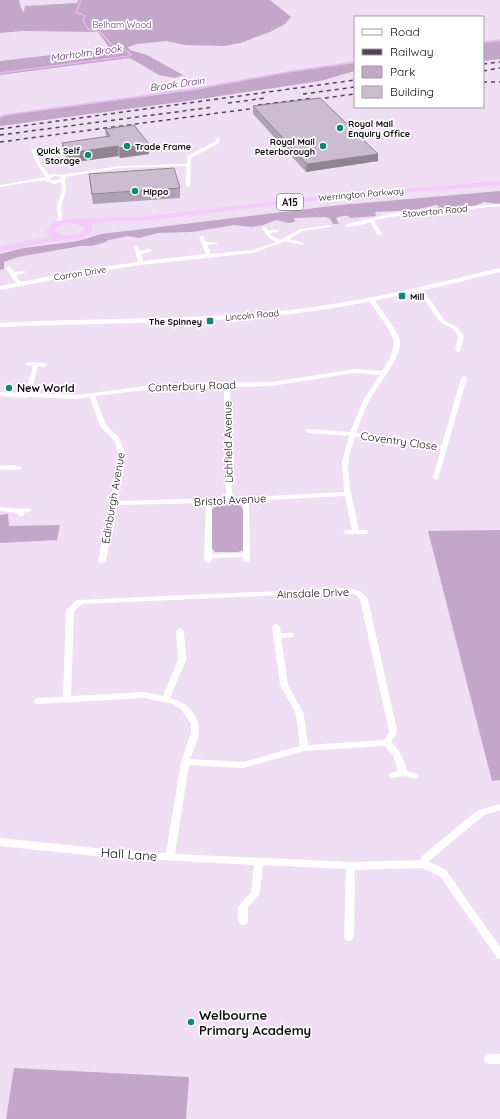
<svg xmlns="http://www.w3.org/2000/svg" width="500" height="1119" font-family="Quicksand,sans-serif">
  <rect width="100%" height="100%" fill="#f0def4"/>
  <g fill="#c3a7c9">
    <path d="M0,0H19L21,8L24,12L25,6L76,3L78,2V0H270L291,17L285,24L270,32L240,43L224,46L185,45L167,41L137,44L128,47L130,50L147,55L183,75L175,78L159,75L130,58L0,75V61L51,55L73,56L115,50L109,47L98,32L23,31L0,33Z"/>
    <path d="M500,41V59L483,61V43Z"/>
    <path d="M355,63V71L320,81L187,101L0,126V118L6,115L195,90L289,72Z"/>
    <path d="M500,191V204L484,202L474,206L438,208L439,206L436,205L415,210L375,212L376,216L351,218C346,214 342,216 336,218L339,224H333L330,219L326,217L294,218L295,222L288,223L276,220L263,225L252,227L234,225L192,232L158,233L139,238L128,236L109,240L103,243L92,246H81L18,257L4,262V269L0,270V254L24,248L78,241L101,234L340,205Z"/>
    <path d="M235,504L241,506L243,510L244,550L238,552H215L212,548V509L218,505Z"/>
    <path d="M8,514L9,526L60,525L57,540L0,543V515Z"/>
    <path d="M500,530V780L492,781L428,531Z"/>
    <path d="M14,1068L189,1077L186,1119H6Z"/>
  </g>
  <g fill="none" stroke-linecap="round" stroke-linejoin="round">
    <g stroke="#e6b9f0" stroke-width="1.5">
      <path d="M483,42L500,40"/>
      <path d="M0,73L129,56L131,54L120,47L113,46L100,32L88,29L83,20L85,17L82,14L76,13L81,0"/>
      <path d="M0,117L5,115L194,89L288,72L355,62"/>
    </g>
    <g fill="#fff" fill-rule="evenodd">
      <path d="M215,138H219L220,141L218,144L191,158L190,187L186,186V166L120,168L65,177L66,179L65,180L66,191L61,206L62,218L60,223L58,224L56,223L58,218L57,206L62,191L61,182L54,184L44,180L0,187V185L46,177L36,163L31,149L33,148L35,149L40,163L49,175L54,174L61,175L120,166L187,164V156L214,142L216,141ZM54,176L61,177V178L54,181L49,179Z"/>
      <path d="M500,204V206L389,217L374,221L382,234L380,235H378L370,222C363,224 351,229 344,225L394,213Z"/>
      <path d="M329,225H331V227L303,231L289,239L304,243V244L302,245L285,241L253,253L141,265L93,272L0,290V286L16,283L6,268L9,266L11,267L14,272L25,271V273L16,275L20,282L93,268L138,262L134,247L136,246L138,247L140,251L150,249L153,251L141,254L143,261L206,254L199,237L201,236H203L206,242H216L218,243L216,244L207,245L211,254L252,250L276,242C268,238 266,234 262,228V227H266L268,230H278V232L270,233L272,236L280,240L300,229Z"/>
      <path d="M420,287L422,288L444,320L457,327L464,336L460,351L458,352L455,350L458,336L453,329L440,322L417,289Z"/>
      <path d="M372,298L374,299C380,309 398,331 400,341C402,357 378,385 370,399C364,410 360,422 356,433L442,445L461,378L464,376L467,378L438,479L436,480L433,478L441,448L355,437L349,456L348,470L350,488L359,530H367L368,532L367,534H346L343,532L346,530H352L345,496L249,501L250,560L248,562H244L243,557L212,558L210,563H208L204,561L206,503L116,505L106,561L102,563H100L98,561L110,504L109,503L110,501L119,458L118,450L114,440L100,426L90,397L77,399L29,397L27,398L0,396V392L25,393L33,366L26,365V363L28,362L44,363L47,365L44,367L38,366L31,393L77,395L162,384L272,382L354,369L382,371C387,363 394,353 394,343C394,333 375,310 369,300ZM354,373L380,375L364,399L350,432L308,429L305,431L308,433L349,436L342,462L344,492L232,498L230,387L272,386ZM224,387L226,498L117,501L125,458L124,450L119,438L106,425L95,396L162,388ZM243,501V553L212,554V503Z"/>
      <path d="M12,465L21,467L22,468C18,471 6,469 0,470V466Z"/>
      <path d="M0,507L20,509L29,508L32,510L31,511L24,513V515L21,517L19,516L17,513L0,511Z"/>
      <path d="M348,588L360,591L368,599L397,731L396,735L391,742C400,750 404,760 407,771L417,774L418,776L417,778C412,780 409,777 404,776C399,776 395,779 390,777L389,775L390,773L398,771L393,755L384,746L304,751L243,768L189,765L175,854L351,862L420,860L422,856L478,810L500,804V810L484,815L429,861V862L446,870L500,947V959L497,958L440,876L423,868L355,870L354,937L352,940L349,941L346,940L344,937L346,869L263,865L260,893L248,908V921L246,924L243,925L240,924L238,921V907L251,892L254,865L106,857L0,846V838L106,849L166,853L181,762L191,733V724L181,709L173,704L145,698L38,704L35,703L34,701L35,699L38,698L63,697L66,610L77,600ZM348,592L355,594L360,599L389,731L388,734L384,740L308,745L305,722L303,712L288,685L281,638L293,637L294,635L293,633H281L280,627L276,624L272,627L280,685L295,712L297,722L300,746L243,762L190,759C193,751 198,741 199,732C201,715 185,701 170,698L186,660L184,631L180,628L176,631L178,660L163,696L145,692L71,696L74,611L82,604Z"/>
      <path d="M489,1054H500V1064H489L485,1062L484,1059L485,1056Z"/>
    </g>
    <path fill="#fff" fill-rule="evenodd" d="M500,268V272C438,287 377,302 314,311C210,325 104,322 0,327V323C104,317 210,321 314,307C377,298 438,283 500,268Z"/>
    <path fill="#f3ccfc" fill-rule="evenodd" d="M500,181V185L318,200L150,220L90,223L93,227L90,233L81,239L49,242L0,252V246L51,236L47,232L48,227L53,222L67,219L150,216L318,196ZM67,223H76L85,228C79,238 64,238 55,231L56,228Z"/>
    <g stroke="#4f4651" stroke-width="1.5" stroke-dasharray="4 4" stroke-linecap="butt">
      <path d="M483,64L500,62"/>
      <path d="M483,71L500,68"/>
      <path d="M483,82H500"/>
      <path d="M303,94L355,87"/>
      <path d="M309,100L355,94"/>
      <path d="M228,103L266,98"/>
      <path d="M258,105L313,98"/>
      <path d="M0,129L355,80"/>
      <path d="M0,135L214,107"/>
      <path d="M0,142L264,107"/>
    </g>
  </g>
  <g fill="#b0a2b4">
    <path d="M253,106L378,161L306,172L253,114Z"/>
    <path d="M105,129L149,144V154L120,158L118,156L69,163L63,152L62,143L106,137Z"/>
    <path d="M89,174L180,188V198L93,204L90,184Z"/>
  </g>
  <g fill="#908492">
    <path d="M149,144V154L120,158L119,148Z"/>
    <path d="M118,146V156L69,163L68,153Z"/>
    <path d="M378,154V161L306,172L307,164Z"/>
  </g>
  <g fill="#cdbcd1" stroke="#908492">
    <path d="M320,98L378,154L307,164L253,106Z"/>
    <path d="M134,125L149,144L119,148L118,146L68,153L62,143L110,136L105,129Z"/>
    <path d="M174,168L180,188L92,194L89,174Z"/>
  </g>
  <g fill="#10896c" stroke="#fff" stroke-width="1.5">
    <circle cx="340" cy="128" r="4"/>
    <circle cx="127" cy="146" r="4"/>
    <circle cx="323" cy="146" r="4"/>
    <circle cx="88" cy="155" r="4"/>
    <circle cx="135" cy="191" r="4"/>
    <rect x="398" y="292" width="8" height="8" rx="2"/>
    <rect x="206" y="317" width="8" height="8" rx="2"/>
    <circle cx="9" cy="388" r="4"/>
    <circle cx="191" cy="1022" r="4"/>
  </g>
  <g text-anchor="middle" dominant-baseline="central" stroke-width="3.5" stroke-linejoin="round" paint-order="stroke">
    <g font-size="9" fill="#6c3777" stroke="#fff">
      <text x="122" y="24">Belham Wood</text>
    </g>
    <g font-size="9" font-weight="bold" fill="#130d14" stroke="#fff" text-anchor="start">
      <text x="348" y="123">Royal Mail<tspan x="348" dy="10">Enquiry Office</tspan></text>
      <text x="315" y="141" text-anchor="end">Royal Mail<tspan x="315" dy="10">Peterborough</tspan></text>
      <text x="135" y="146">Trade Frame</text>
      <text x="80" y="150" text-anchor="end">Quick Self<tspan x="80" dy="10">Storage</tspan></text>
      <text x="143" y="191">Hippo</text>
      <text x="410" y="296">Mill</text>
      <text x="202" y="321" text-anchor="end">The Spinney</text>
    </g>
    <g font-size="9" fill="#130d14" stroke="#fff">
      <text transform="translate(361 194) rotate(-5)">Werrington Parkway</text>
      <text transform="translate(435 211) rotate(-5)">Staverton Road</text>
      <text transform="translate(80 273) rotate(-9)">Carron Drive</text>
      <text transform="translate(252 315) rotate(-5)">Lincoln Road</text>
    </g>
    <g font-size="10" font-style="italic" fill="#572262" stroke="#fff">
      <text transform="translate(86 53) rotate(-8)">Marholm Brook</text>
      <text transform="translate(177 84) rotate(-8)">Brook Drain</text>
    </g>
    <rect fill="#fff" stroke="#5a565a" stroke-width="1" x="277" y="194" width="26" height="16" rx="3"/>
    <g font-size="10" font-weight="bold" fill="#130d14">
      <text x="290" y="202">A15</text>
    </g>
    <g font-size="11" fill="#130d14" stroke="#fff">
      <text transform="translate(192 386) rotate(-2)">Canterbury Road</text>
      <text transform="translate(399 441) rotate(8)">Coventry Close</text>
      <text transform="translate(228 442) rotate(-91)">Lichfield Avenue</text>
      <text transform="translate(113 498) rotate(-80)">Edinburgh Avenue</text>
      <text transform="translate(230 500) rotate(-3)">Bristol Avenue</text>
      <text transform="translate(313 593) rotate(-2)">Ainsdale Drive</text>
    </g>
    <g font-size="11" font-weight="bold" fill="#130d14" stroke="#fff" text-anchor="start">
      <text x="17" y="388">New World</text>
    </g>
    <g font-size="13" fill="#130d14" stroke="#fff">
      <text transform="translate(129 854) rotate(4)">Hall Lane</text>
    </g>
    <g font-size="13" font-weight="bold" fill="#130d14" stroke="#fff" text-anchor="start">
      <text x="199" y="1015">Welbourne<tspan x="199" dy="15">Primary Academy</tspan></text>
    </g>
  </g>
  <rect x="354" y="16" width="130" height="92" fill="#ffffff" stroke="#a19ea1"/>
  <rect x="362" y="29" width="20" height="6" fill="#ffffff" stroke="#a19ea1"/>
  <text x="390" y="36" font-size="12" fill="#130d14">Road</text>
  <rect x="362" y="49" width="20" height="6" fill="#4f4651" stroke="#a19ea1"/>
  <text x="390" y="56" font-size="12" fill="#130d14">Railway</text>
  <rect x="362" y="66" width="20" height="12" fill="#c3a7c9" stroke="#a19ea1"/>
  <text x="390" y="76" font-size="12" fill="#130d14">Park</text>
  <rect x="362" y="86" width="20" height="12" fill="#cdbcd1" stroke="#a19ea1"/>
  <text x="390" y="96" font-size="12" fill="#130d14">Building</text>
</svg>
